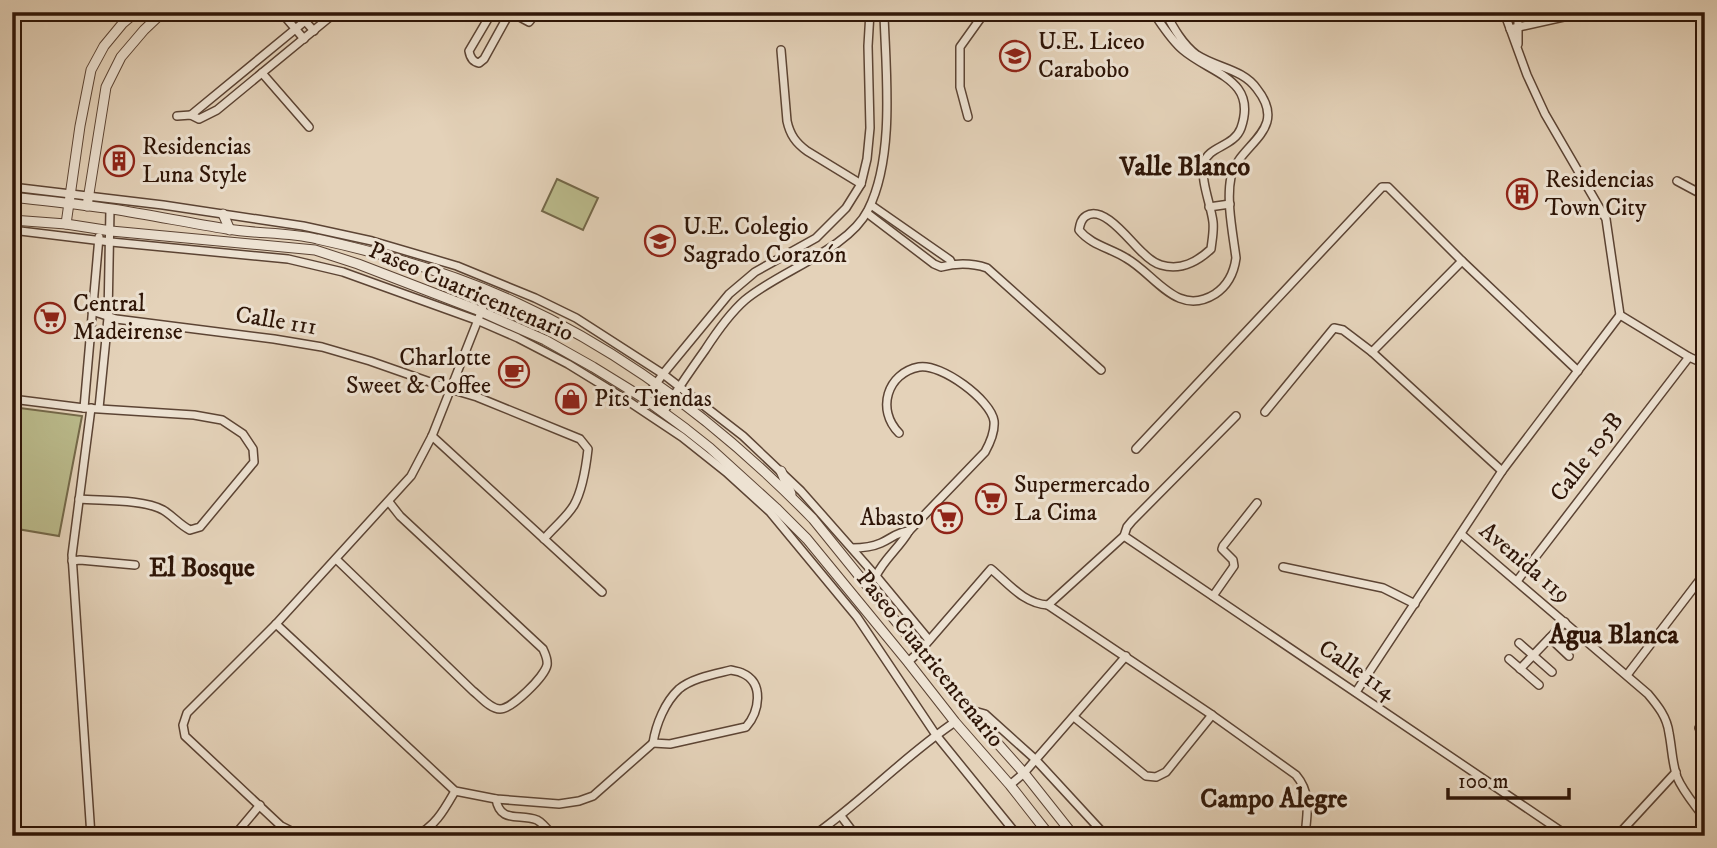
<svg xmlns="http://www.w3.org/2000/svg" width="1717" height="848" font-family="'IM FELL DW Pica',serif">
  <rect width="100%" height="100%" fill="#e4d2b9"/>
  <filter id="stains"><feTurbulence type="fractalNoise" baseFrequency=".00286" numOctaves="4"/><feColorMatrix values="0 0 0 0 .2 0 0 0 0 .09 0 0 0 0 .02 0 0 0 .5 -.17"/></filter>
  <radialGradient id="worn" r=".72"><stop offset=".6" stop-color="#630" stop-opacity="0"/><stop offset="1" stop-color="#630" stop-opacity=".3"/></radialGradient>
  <g fill="#baba8b" stroke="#746849" stroke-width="2">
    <path d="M557,179L598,198L583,230L542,211Z"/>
    <path d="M12,407L82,416L59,536L17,529L12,545Z"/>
  </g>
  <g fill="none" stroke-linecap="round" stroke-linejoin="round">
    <g stroke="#5c4434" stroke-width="10">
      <g id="minor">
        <path d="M281,12L304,39"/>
        <path d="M297,12L314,31"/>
        <path d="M492,12L469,51C470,57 473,62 479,63L484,59L510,12"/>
        <path d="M510,12L529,22L533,17L528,12"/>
        <path d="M1153,12C1162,25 1171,40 1183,50C1211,74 1258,79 1241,128C1234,147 1208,146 1204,163C1200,180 1211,205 1213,222C1214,231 1212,240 1211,249C1197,262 1181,271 1161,265C1154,263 1148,258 1143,253C1131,243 1104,204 1086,216C1081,219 1080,224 1079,230C1091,245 1110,248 1126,258C1155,274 1177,318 1215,294C1227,286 1234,273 1236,258C1233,234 1226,201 1231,177C1238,144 1290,131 1257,89C1243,69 1217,68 1197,55C1183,45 1173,27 1165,12"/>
        <path d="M1504,12L1527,75L1545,114L1606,219L1620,315L1689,357L1705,364"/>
        <path d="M1514,12L1518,19V44"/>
        <path d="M1510,29L1577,14L1604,12"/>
        <path d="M781,50L787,121C790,135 796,143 807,151L861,184"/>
        <path d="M262,73L309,127"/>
        <path d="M191,115L316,12"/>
        <path d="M177,116L191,115L199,119L217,110L336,12"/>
        <path d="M968,117L960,87V47L985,12"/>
        <path d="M1677,181L1705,196"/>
        <path d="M12,187L163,205L303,226L372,241L457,266L535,298L576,318L663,374L743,436L801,491L876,576L929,640"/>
        <path d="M871,205L950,260L952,264"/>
        <path d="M1209,207L1230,204"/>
        <path d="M867,213L934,264L941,267C956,263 972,263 987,268L1101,370"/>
        <path d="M12,230L111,242L288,259L343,272L479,321L518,338L568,364L625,399L682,437L726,472L770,512L857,617L936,735L1018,836"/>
        <path d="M1462,261L1372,352L1502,471"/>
        <path d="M92,311L116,319L274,339L322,347L370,361L450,389L477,397L580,439L588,449C586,467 583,489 574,505C567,517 553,528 544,539"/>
        <path d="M12,399L84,408L194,415L222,420L243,434L253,449L254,462L200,527L190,530C180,525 173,516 163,510C143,499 102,501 79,499"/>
        <path d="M645,399L663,374L729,294L755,272L816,238L846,208L861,184L867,159L870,128L868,46L870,12"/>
        <path d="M84,408L99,237"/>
        <path d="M91,408L72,555L91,836"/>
        <path d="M99,408L108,318L110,209"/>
        <path d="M1265,412L1334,328L1343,330L1372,352"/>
        <path d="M663,413C676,391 690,371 705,350C716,333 729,314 745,300C779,271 848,250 868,210C895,157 886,73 884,15L885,12"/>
        <path d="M1236,416L1132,521L1127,527L1124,536L1048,605L1212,715L1296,775C1312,794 1307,813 1305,836"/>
        <path d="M432,436L602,592"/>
        <path d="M1136,449L1382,187H1388L1462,261L1578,371"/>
        <path d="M1461,534L1648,694C1658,706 1667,717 1669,733C1672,748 1672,763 1677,777C1683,792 1696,806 1705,819"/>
        <path d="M1124,536L1568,836"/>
        <path d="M852,548C862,548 872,547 881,543C892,538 897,532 909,531"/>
        <path d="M336,559L473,691C481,697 490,709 500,709C512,709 545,676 547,665C548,659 545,654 543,649L400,516L389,502"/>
        <path d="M72,561L80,560L135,565"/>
        <path d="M1283,567L1383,588L1415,604"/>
        <path d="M876,576C884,559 900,547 909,531L985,452C990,443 995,431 994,421C991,400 941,363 919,367C887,373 876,410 899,433"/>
        <path d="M1517,581L1689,357"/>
        <path d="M1213,596L1234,566L1233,560L1222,549L1223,546L1257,503"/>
        <path d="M276,624L455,791L496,799L559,804L579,801L593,796L653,743"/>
        <path d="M1550,638L1569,656"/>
        <path d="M1519,643L1552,672"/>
        <path d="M1509,659L1539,685"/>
        <path d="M908,662L920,651L991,569C1008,583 1024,604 1048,605"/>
        <path d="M1520,669L1565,622"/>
        <path d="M731,670C734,671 738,671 742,673C765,683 759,712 746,727L670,744L653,743C656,724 665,702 679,689C692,678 715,674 731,670Z"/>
        <path d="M1627,675L1705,573"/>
        <path d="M1356,692L1502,471L1620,315"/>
        <path d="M967,709L985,714L1035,759L1106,836"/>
        <path d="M1074,717L1146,776L1156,777L1166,772L1212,715"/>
        <path d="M1699,728L1705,720"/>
        <path d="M1010,785L1024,773L1126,656"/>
        <path d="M496,799C500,824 520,813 537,820C543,823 549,831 553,836"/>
        <path d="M841,816L856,836"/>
        <path d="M234,836L260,805"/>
        <path d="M301,836L281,826L185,736L183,725L187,713L276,624L411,476L432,436L489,292"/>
        <path d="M415,836C435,827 444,810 455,791"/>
        <path d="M813,836C863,801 904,756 955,722"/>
        <path d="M1617,836L1676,772"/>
      </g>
    </g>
    <g stroke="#5c4434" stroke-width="11">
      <g id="tertiary">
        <path d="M12,197C46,201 79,204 112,209C151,215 189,223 227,229C257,234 288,232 317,239C386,254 455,274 519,304C630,355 728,432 813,519L967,709L1024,773L1074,836"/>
        <path d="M87,206L106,87L121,57L144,30L163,12"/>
        <path d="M223,214L230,230"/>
        <path d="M12,220L66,224L111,231L315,250L358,264L475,309L545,340L593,367L645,399L686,429L710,448L776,508L807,539L908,662L955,722L1010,785L1050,836"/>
        <path d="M66,224L80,126L91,70L104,46L123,23L136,12"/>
        <path d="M781,471L791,494"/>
      </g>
    </g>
    <use href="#minor" stroke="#ede2d2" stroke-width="7"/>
    <use href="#tertiary" stroke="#ede2d2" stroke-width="9"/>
  </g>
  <defs>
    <g id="university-ring" transform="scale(1.575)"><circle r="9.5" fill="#ede2d2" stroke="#8f2418" stroke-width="1.5"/><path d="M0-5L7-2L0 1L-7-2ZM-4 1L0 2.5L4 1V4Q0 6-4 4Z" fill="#8f2418"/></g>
    <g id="building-ring" transform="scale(1.575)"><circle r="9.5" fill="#ede2d2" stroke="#8f2418" stroke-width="1.5"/><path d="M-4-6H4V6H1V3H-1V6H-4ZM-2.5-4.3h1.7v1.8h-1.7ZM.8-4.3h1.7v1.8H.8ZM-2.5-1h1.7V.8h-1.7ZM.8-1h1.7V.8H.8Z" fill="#8f2418"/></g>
    <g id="school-ring" transform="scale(1.575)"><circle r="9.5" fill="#ede2d2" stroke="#8f2418" stroke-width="1.5"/><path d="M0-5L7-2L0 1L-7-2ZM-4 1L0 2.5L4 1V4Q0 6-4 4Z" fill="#8f2418"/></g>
    <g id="supermarket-ring" transform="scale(1.575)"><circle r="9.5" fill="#ede2d2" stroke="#8f2418" stroke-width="1.5"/><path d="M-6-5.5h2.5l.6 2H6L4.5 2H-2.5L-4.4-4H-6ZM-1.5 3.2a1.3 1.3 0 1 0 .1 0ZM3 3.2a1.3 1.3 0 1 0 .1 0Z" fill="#8f2418"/></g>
    <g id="cafe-ring" transform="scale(1.575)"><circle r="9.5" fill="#ede2d2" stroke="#8f2418" stroke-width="1.5"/><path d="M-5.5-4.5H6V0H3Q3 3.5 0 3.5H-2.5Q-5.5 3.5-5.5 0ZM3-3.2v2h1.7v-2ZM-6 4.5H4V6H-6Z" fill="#8f2418"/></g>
    <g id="shop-ring" transform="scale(1.575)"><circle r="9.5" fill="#ede2d2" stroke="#8f2418" stroke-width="1.5"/><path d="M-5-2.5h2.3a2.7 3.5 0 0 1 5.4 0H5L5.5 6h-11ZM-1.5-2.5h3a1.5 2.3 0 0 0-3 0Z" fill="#8f2418"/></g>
  </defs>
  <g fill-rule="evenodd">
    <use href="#university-ring" x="1015" y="56"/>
    <use href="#building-ring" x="119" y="161"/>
    <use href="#building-ring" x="1522" y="194"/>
    <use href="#school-ring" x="660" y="241"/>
    <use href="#supermarket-ring" x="50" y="318"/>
    <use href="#cafe-ring" x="514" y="372"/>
    <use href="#shop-ring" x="571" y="399"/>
    <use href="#supermarket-ring" x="991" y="499"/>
    <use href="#supermarket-ring" x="947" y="518"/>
  </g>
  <g text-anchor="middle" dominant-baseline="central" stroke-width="6" stroke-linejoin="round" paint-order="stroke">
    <g font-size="24" fill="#2e1507" stroke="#ede2d2" text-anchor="start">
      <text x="1038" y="42">U.E. Liceo<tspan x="1038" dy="28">Carabobo</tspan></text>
      <text x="142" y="147">Residencias<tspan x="142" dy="28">Luna Style</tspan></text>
      <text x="1545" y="180">Residencias<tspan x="1545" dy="28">Town City</tspan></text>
      <text x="683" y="227">U.E. Colegio<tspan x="683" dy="28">Sagrado Corazón</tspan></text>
      <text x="73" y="304">Central<tspan x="73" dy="28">Madeirense</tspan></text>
      <text x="491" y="358" text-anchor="end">Charlotte<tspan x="491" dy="28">Sweet &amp; Coffee</tspan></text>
      <text x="594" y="399">Pits Tiendas</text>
      <text x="1014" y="485">Supermercado<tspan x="1014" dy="28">La Cima</tspan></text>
      <text x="924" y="518" text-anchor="end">Abasto</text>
    </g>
    <g font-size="24" fill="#2e1507" stroke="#ede2d2">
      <text transform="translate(471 292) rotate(23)">Paseo Cuatricentenario</text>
      <text transform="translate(276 321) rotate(9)">Calle 111</text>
      <text transform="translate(1587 457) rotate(-53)">Calle 105B</text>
      <text transform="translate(1525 563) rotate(40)">Avenida 119</text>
      <text transform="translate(930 659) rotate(51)">Paseo Cuatricentenario</text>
      <text transform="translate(1357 670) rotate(34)">Calle 114</text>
    </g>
    <g font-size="26" font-weight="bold" fill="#2e1507" stroke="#ede2d2">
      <text x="1185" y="167">Valle Blanco</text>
      <text x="202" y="568">El Bosque</text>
      <text x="1614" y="635">Agua Blanca</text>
      <text x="1274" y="799">Campo Alegre</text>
    </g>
  </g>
  <rect width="1717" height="848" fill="none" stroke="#e4d2b9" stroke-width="42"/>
  <rect x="14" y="14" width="1689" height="820" fill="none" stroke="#2e1507" stroke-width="3.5"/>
  <rect x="21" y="21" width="1675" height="806" fill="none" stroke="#2e1507" stroke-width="2"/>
  <path d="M1448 788v10h121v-10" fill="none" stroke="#2e1507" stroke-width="3.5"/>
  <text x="1458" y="788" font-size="21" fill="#2e1507" stroke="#ede2d2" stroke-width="5" paint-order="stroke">100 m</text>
  <rect width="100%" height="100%" filter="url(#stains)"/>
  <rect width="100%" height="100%" fill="url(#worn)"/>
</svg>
